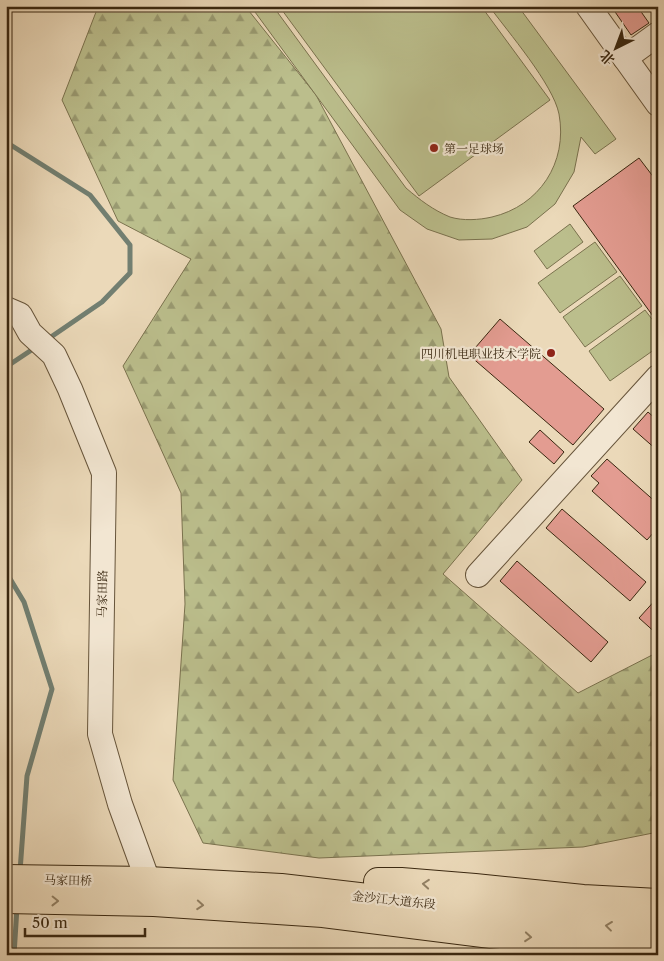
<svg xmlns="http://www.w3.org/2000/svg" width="664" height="961" font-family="'Libre Caslon Text','Noto Serif SC',serif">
  <defs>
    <pattern id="forest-firs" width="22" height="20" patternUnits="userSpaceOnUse" patternTransform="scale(1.25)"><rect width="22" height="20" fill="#bbbe8c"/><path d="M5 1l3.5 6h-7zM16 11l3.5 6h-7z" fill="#999a71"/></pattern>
  </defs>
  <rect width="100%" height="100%" fill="#ebd9b9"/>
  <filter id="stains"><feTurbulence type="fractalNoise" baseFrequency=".004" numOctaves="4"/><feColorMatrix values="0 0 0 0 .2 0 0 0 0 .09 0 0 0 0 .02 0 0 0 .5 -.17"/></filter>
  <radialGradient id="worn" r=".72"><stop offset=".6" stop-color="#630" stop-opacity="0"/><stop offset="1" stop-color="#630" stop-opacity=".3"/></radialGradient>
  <path fill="url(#forest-firs)" stroke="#7a724e" d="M94,6H245L316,95L441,329L449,377L522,480L443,574L578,693L658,652V832L583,847L319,858L203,843L173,780L185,604L181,493L123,366L191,259L118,221L62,100L96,12Z"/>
  <g fill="#bbbe8c" stroke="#7a724e">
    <path d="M253,6H275L278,13L406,188C420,200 433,210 450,217C463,221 479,220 492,217C539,206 568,163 559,114C553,84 508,32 489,6H518L616,139L595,154L581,137L574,172L555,204L527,227L492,239L459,240L427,229L400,210L255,12Z"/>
    <path d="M279,6H481L550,100L419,196Z"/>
    <path d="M570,224L583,242L547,269L534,251Z"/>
    <path d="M595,242L617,272L560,313L538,283Z"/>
    <path d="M620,276L642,306L585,347L563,317Z"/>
    <path d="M645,310L658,327V347L610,381L589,351Z"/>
  </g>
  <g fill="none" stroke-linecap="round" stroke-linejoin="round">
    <g stroke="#727f71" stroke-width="5">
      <path d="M6,142L90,195L130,245V273L102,302L48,339"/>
      <path d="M6,367L36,347"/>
      <path d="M6,572L24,602L52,689L27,776L20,871"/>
      <path d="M14,955L17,907"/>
    </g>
  </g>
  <g fill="#e39c91" stroke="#392710">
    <path d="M611,6H637L649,23L631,35Z"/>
    <path d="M639,158L658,183V323L573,206Z"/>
    <path d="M500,319L604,409L573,445L469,355Z"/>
    <path d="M648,412L658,421V451L633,429Z"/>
    <path d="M540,430L564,452L554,464L529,442Z"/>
    <path d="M607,459L658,504V535L654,532L647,540L592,491L599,483L591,476Z"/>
    <path d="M562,509L646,582L630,601L546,528Z"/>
    <path d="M517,561L608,642L591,662L500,581Z"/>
    <path d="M658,597V635L639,618Z"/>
  </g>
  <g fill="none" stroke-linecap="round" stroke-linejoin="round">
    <g stroke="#66543a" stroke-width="26">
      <g id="minor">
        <path d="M588,6L658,104"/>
        <path d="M625,58L658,34"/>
        <path d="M6,309L20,315L30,333L54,355L70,389L104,473L100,734L120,804L148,881L153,899"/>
        <path d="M478,575L658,377"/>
      </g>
    </g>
    <g stroke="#392710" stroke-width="30">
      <g id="highway">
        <path d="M6,879L148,881L281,888L629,928L658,927"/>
        <path d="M378,882H401L475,888L583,899L658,903"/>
        <path d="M6,899L154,902L323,913L491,934L630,948L658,946"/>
      </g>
    </g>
    <use href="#minor" stroke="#f2e6d2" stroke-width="24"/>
    <use href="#highway" stroke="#ebd9b9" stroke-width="28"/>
  </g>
  <defs><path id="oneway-chevron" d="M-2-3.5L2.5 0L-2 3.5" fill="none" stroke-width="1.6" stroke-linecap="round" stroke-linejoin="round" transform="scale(1.25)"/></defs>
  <g stroke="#928064">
    <use href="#oneway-chevron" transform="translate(426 884) rotate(-175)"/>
    <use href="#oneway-chevron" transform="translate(55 901) rotate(1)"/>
    <use href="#oneway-chevron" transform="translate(200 905) rotate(4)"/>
    <use href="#oneway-chevron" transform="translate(609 926) rotate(-173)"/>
    <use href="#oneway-chevron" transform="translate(528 937) rotate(5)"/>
  </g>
  <g fill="#8f2418" stroke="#f2e6d2" stroke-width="2">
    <circle cx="434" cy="148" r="5"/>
    <circle cx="551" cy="353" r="5"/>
  </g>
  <g text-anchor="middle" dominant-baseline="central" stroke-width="4.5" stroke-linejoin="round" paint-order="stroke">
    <g font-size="12" fill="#392710" stroke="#f2e6d2" text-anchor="start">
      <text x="444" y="148">第一足球场</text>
      <text x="541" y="353" text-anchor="end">四川机电职业技术学院</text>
    </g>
    <g font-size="12" fill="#392710" stroke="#f2e6d2">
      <text transform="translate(102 594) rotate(-89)">马家田路</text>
      <text transform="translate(68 880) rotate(1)">马家田桥</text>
      <text transform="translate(394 900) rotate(6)">金沙江大道东段</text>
    </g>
  </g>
  <rect width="664" height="961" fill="none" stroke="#ebd9b9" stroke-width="25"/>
  <rect x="8" y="8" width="649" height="946" fill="none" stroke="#392710" stroke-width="2.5"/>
  <rect x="12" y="12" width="639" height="936" fill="none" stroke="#392710"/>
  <g transform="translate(616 48) rotate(222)" stroke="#f2e6d2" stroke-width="4" paint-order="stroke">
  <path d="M0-4L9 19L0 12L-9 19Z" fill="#392710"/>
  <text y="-8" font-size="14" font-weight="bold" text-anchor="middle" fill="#392710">北</text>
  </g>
  <path d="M25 928v8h120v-8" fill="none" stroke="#392710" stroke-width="2.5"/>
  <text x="32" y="928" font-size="15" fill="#392710" stroke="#f2e6d2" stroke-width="4" paint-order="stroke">50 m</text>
  <rect width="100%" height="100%" filter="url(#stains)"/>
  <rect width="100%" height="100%" fill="url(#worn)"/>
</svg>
